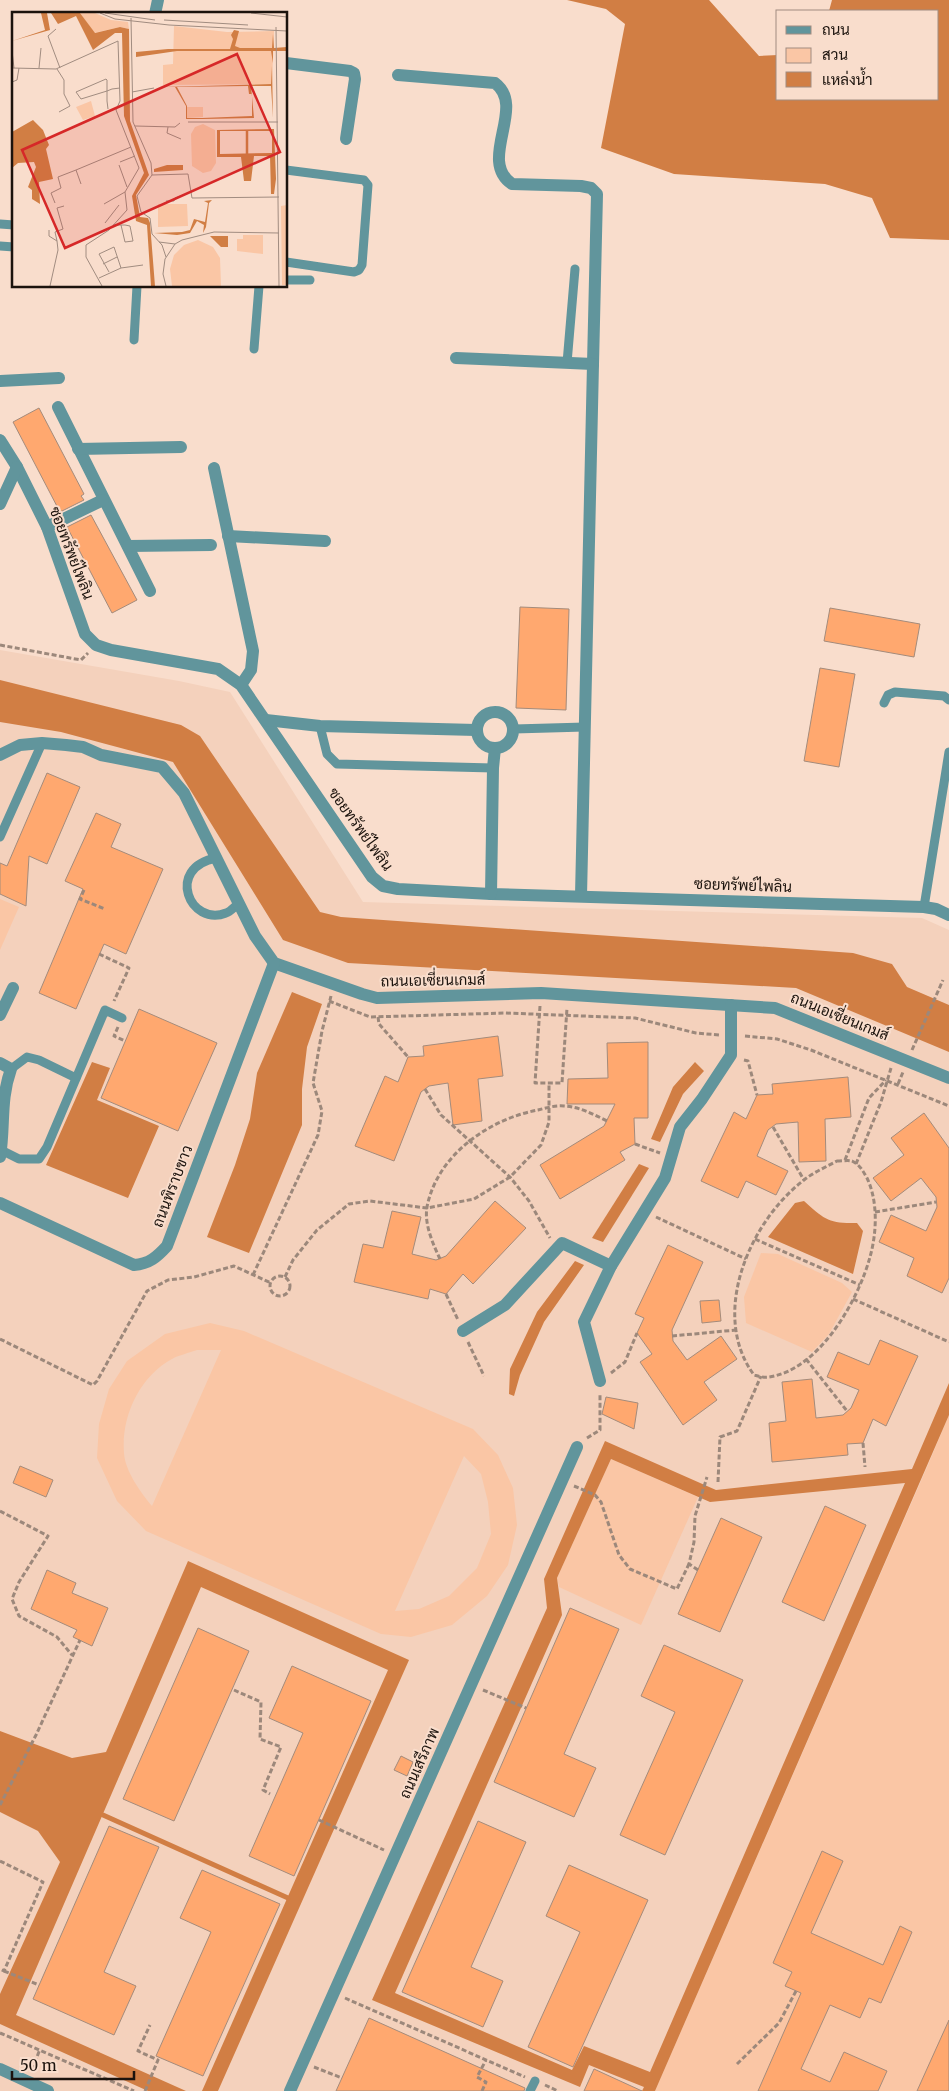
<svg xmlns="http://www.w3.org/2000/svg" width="949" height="2091" font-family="Merriweather,Sarabun,serif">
  <rect width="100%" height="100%" fill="#f9ddcc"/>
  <path fill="#f4d1bc" d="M0,650L179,681L230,692L363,902L922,918L949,930V2091H0Z"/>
  <g fill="#fac6a5" fill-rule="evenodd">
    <path d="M0,899L19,907L0,950Z"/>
    <path d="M761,1253L778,1254L842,1283L852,1292L829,1334L812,1352L746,1323L744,1297Z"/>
    <path d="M210,1323L244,1331L473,1429L498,1455L513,1488L517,1525L508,1565L487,1596L452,1625L411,1637L381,1634L146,1531L117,1501L97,1458L99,1424L109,1389L127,1361L165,1334ZM197,1350H221L152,1506C141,1493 125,1471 124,1453C121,1417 139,1377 172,1359C179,1355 189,1353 197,1350ZM464,1456L481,1474L488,1502L491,1534L477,1568L449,1596L419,1609L395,1611Z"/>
    <path d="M949,1415V2091H655L928,1465Z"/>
    <path d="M611,1459L698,1497L641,1625L559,1587L557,1578Z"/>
  </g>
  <g fill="#d17e44" fill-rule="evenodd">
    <path d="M567,0H709L759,56L778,55V99H938V11H829L832,0H949V240L890,238L872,198L825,184L674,174L601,148L625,24L606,9Z"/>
    <path d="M0,680L181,725L200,736L320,912L341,917L853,953L892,964L907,987L949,1005V1052L796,988L348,963L283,940L173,762L61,732L0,722Z"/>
    <path d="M292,992L322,1004L307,1047L302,1089V1125L249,1253L207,1237L235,1165L250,1119L257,1073Z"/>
    <path d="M92,1062L110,1068L97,1100L159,1126L128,1198L46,1165Z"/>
    <path d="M695,1062L704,1071L683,1094L660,1142L651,1139L673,1087Z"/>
    <path d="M639,1164L649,1168L603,1242L592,1238Z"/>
    <path d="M804,1201C824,1219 829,1224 857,1223L863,1231L853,1274L768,1237L795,1203Z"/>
    <path d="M575,1261L584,1265L544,1322L520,1375L514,1396L509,1394L510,1369L537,1312Z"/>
    <path d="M949,1383V1415L655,2091H642L644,2087L589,2065L580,2087L372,2000L547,1608L544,1579L605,1441L716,1490L912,1469ZM611,1459L710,1502L905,1483L650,2072L584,2046L572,2070L395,1993L562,1615L557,1578Z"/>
    <path d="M188,1561L409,1660L218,2091H202L388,1670L201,1587L16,2015L186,2091H148L0,2024V1994L60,1862L38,1831L0,1812V1731L72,1758L106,1752Z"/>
  </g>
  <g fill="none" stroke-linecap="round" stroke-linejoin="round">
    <path stroke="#d17e44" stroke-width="5" d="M103,1815L288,1898"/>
  </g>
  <g fill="#ffa86f" stroke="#a48b7b">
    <path d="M39,408L84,494L81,496L84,500L60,512L13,422Z"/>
    <path d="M91,515L137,600L112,613L67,527Z"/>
    <path d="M520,607L569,609L566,710L516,708Z"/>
    <path d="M830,608L920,624L914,657L824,641Z"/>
    <path d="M820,668L855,674L839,767L804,761Z"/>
    <path d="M47,773L80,787L47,864L29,856L26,906L0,894V863L7,866Z"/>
    <path d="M96,813L121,824L111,847L163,869L126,954L104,944L76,1009L39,993L83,889L65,881Z"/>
    <path d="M139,1009L217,1043L178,1131L101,1098Z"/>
    <path d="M498,1036L503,1076L478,1079L482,1121L453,1125L448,1083L429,1086L421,1092L394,1161L355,1146L385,1076L398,1082L408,1057L424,1056L423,1046Z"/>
    <path d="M648,1042V1118H634L635,1144L620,1152L625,1160L560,1199L540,1165L604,1126L615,1104H567L568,1079L608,1078L607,1043Z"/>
    <path d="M848,1077L851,1117L825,1119L826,1161L799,1162L798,1122L776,1124L768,1130L757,1156L788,1171L776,1195L746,1181L738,1198L701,1181L734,1112L746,1119L757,1095L773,1094L772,1084Z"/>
    <path d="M924,1113L949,1148V1278L942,1293L907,1276L914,1258L879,1242L891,1215L926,1231L937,1207L936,1197L921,1178L891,1201L873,1178L904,1155L891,1138Z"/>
    <path d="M495,1201L526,1228L473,1284L463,1274L446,1294L430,1289L428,1299L354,1282L363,1244L383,1248L392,1211L421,1217L412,1254L436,1260L446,1256Z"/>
    <path d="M668,1245L703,1262L672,1330L673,1341L687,1360L721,1336L737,1359L704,1382L717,1400L683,1425L640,1362L652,1354L637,1333L644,1318L635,1314Z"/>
    <path d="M719,1300L721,1321L702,1323L700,1301Z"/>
    <path d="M880,1340L918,1356L886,1426L873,1419L863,1443L847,1444L848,1455L772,1462L769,1423L786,1421L782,1382L812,1379L816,1418L843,1415L851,1408L859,1390L827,1377L838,1352L869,1365Z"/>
    <path d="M606,1397L638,1403L634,1429L602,1414Z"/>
    <path d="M20,1466L53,1480L46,1497L13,1483Z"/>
    <path d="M825,1506L866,1525L824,1621L782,1602Z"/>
    <path d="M721,1518L762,1537L720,1632L678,1614Z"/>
    <path d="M47,1570L76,1583L72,1593L108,1608L92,1646L73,1637L77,1630L31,1609Z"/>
    <path d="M570,1608L619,1629L564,1754L596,1768L574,1817L494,1782Z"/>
    <path d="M198,1628L249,1651L174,1821L123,1799Z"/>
    <path d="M664,1645L743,1680L665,1855L620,1835L675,1712L641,1696Z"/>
    <path d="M292,1666L371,1701L294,1876L249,1856L303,1733L269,1718Z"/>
    <path d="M401,1756L413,1762L407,1776L394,1770Z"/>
    <path d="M478,1821L526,1842L471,1967L503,1981L483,2027L402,1992Z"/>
    <path d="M109,1826L159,1847L104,1972L136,1986L114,2035L33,1999Z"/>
    <path d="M822,1851L843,1861L811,1933L883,1965L900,1926L912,1932L881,2003L869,1998L860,2018L830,2005L801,2069L830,2082L844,2052L887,2071L878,2091H758L801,1993L785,1986L792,1972L773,1963Z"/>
    <path d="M569,1865L648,1900L573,2067L528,2047L580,1932L546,1916Z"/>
    <path d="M202,1870L280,1904L203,2076L156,2056L211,1932L180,1918Z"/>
    <path d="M369,2018L525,2088L524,2091H336Z"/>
    <path d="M949,2020V2091H917Z"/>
    <path d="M594,2069L642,2091H584Z"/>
  </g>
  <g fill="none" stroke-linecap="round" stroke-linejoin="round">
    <g stroke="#9c887b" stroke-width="3" stroke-dasharray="5 2.5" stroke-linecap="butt">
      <path d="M0,645L81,660L88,653"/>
      <path d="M84,890L80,899L105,909"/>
      <path d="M99,954L129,968L114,1001"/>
      <path d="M329,1001L370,1017L505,1013L635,1018L696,1033L719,1035"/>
      <path d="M540,1006L535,1083H562L567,1008"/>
      <path d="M378,1017L379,1024L408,1057"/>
      <path d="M118,1027L114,1036L125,1041"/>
      <path d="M745,1036L777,1039L811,1050L949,1106"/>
      <path d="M912,1050L943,980"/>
      <path d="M744,1060L748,1061L757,1095"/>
      <path d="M898,1084L903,1072"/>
      <path d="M425,1089L441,1115L510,1177L529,1201L550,1238"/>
      <path d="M773,1127L804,1180"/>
      <path d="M635,1144L660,1153"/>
      <path d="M845,1160L869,1098L886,1080"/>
      <path d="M837,1161C842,1161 848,1160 852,1161C860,1165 863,1171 867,1178C878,1201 877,1232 870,1257C858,1301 819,1370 769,1377C764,1378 758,1376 754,1375C709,1314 750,1221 804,1180C814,1172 826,1167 837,1161Z"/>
      <path d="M856,1164L881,1102L891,1068"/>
      <path d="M875,1212L936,1202"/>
      <path d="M656,1217L746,1259"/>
      <path d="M755,1239L860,1285"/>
      <path d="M440,1259C433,1244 424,1224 427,1207C437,1155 489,1119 538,1110C546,1108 556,1105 564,1106C580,1107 593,1114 607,1121"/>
      <path d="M253,1275L318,1135L322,1111L313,1083L322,1031L331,996"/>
      <circle cx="280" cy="1286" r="10"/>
      <path d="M285,1277L293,1260L317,1230L349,1204L370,1201L427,1208L474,1199L510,1177L541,1145L549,1122V1083"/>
      <path d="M446,1294L458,1320"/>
      <path d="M853,1299L949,1342"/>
      <path d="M672,1336L736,1330"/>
      <path d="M0,1339L93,1385L97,1381L147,1291L168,1280L194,1277L234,1266L271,1283"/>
      <path d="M468,1342L484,1376"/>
      <path d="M806,1359L847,1411"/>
      <path d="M611,1373L625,1362L637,1333"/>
      <path d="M587,1438L600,1430V1394"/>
      <path d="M863,1443L865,1467"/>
      <path d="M718,1482L720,1437L737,1431L761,1376"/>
      <path d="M574,1486L595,1495L601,1502L619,1555L630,1569L677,1589L689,1564"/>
      <path d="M0,1511L48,1536L19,1582L12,1599L19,1616L57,1637L72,1655"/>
      <path d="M698,1570L689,1564L694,1542L695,1516L707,1477"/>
      <path d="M234,1690L261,1702L260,1739L281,1747L263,1790L270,1794"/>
      <path d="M483,1690L526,1708"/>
      <path d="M0,1805L36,1735L80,1640"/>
      <path d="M319,1820L384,1850"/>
      <path d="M0,1861L43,1882L4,1971L0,1969"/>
      <path d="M4,1971L39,1985"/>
      <path d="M345,1998L525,2077"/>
      <path d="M0,2033L134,2091"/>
      <path d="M737,2064L779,2023L796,1991"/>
      <path d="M314,2067L342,2078"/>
      <path d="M32,2070L40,2049"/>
      <path d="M545,2085L558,2091"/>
      <path d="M145,2091L158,2060L138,2051L150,2025"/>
      <path d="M482,2091L486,2082L477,2077L486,2060"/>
    </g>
    <g stroke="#61959c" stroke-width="9">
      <path d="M286,170L364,180L368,185L362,265L359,270L354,272L286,262"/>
      <path d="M0,224L14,225"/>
      <path d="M0,246L14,247"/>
      <path d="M286,280H310"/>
      <path d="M134,340L137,286"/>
      <path d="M254,349L259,286"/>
      <path d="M567,363L575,269"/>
      <path d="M884,703L888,695L895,692L944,696L949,700"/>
      <path d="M320,726L327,754L337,764L493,768"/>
      <path d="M514,729L585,727"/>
      <path d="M0,837L42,743"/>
      <path d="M216,858C165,868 190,927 226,913C230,912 234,907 238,904"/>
      <path d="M924,907L949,752"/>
      <path d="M11,1069L27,1057L39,1060L76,1078"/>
      <path d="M1,1150L19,1159H39L47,1147L105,1010L122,1018"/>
      <path d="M530,2091L535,2081"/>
    </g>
    <g stroke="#61959c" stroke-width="12">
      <path d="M155,14L158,0"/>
      <path d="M286,63L350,71L354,73L355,79L346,139"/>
      <path d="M398,75L495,83C527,107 477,160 512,184L581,186L591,188L597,194L593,364"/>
      <path d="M456,358L593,364L581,896"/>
      <path d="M0,381L59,378"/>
      <path d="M58,407L150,591"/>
      <path d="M0,440L17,467L47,527L85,634L96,645L111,650L218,669L241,685L372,877L383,886L398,889L491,894L924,907L936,909L949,915"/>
      <path d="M78,449L181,447"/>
      <path d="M214,468L253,651L251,670L241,685"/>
      <path d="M0,504L17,467"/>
      <path d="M47,527L103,500"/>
      <path d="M228,536L325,541"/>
      <path d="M128,546L211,545"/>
      <circle cx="495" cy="730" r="18"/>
      <path d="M266,720L320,726L476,730"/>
      <path d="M0,755L20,745L42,743L66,745L83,747L101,755L162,767L184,793L255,936L274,963L362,994L377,998L541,993L775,1008L949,1078"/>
      <path d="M491,894L493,768L495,748"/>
      <path d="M0,1015L13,988"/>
      <path d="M0,1063L11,1069C0,1100 5,1125 0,1157"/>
      <path d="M0,1203L134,1265C149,1264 157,1257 167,1246L274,963"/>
      <path d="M463,1331L505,1305L562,1243L611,1266"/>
      <path d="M600,1381L584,1322L611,1266L665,1178L680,1127L702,1099L731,1055V1005"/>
      <path d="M0,2069L48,2091"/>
      <path d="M290,2091L577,1447"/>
    </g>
  </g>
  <g text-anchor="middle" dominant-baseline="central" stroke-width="4" stroke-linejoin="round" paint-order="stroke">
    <g font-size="15" fill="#1c130d" stroke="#f9ddcc">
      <text transform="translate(72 553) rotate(69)">ซอยทรัพย์ไพลิน</text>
      <text transform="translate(361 829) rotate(54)">ซอยทรัพย์ไพลิน</text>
      <text transform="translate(743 885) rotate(2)">ซอยทรัพย์ไพลิน</text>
      <text transform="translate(433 980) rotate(-1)">ถนนเอเซี่ยนเกมส์</text>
      <text transform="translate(840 1016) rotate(22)">ถนนเอเซี่ยนเกมส์</text>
      <text transform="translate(172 1186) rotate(-69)">ถนนพิราบขาว</text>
      <text transform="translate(419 1763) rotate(-66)">ถนนเสรีภาพ</text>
    </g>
  </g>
  <g transform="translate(12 12)">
    <rect width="275" height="275" fill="#f9ddcc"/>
    <path d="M68,1H83L99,8L116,10L117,17L108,15L82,21ZM162,14L215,20L262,19L260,72L151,73V53L161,52ZM79,89L83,104L71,108L64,95ZM175,95H191V105L175,106ZM191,112L203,118L204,151L199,159L191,161L180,154L179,122L183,115ZM146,192H175L176,214L146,215ZM275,193V273H270L269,194ZM231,223H251V242L225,239V227H231ZM186,228L201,235L208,246L209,274H160L158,257L162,243L172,233Z" fill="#fac6a5"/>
    <path d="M29,1H35L38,18L0,29L33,18ZM39,1H68L83,21L108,15L117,17L118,109L137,163L124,183L128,205L136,206L138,211L143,274H139L135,213L124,209L120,184L132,161L112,104L110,21H103L81,38L64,4L46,12ZM222,18L227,19L223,34L228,36H260L261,22L262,36L275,35V39H261V51L259,39H165L124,45V40L156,37H218L221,27L219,23ZM260,54L261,106L259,74H239L242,106L191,107H174V94L163,75H150L259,72ZM236,74L237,82H240V104L190,106H175V94L165,75ZM21,108L31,118L37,133L34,137L41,167L27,170L28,192L20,187V178L16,175L24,155L22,150L6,151L0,156V120ZM262,117L264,167L262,182H259L258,144H242L239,169H232L229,145H205V118ZM208,119H260V141L208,142ZM155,153H171V158L142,160V157ZM200,188L197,191L194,215L191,221L192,213L185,209L178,221L165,223L142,221L170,220L178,218L182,207L193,210L196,191L192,189ZM198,224H216V235H209Z" fill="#d17e44" fill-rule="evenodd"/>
    <path fill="none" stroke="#d17e44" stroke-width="2.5" d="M235,119V142"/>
    <path fill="none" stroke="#a18c80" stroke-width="1" d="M88,1L103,7L157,13L275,19M93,1L143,8M239,1L275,5M119,6L121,110L139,151L140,163L125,184L129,200L138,206L140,222L150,233L154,245M152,8L236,13M264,15L267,274M44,17L36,24L48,56M0,39L2,56M0,56L44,57L106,29L108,89L104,98L127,156L113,180L115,198L97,218L74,233V245L90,274M27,56L29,36M45,57L52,68V82L58,94L47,100M0,70L5,68L7,56M120,80L142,76M96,97L95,89V68L94,67L64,80L69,87L95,79L100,77L108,76M176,110H266M123,114L163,115L168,111M156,115L155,121L169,127M108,150L123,144M107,153L115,175M140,163L176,162L180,186L267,185M69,172L64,158L119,135M154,189H162L163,186L177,181M43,191L39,181L49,176L46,165L64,158M92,192L113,180M93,211L107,193M101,213H113L118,214L121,229L113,230L109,213M37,218V224L45,229L46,238L38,274M45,229L43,220L51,217L45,196L52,194M147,230L163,232M91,252L105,245M97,260L87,242L102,235L109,256M87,266L109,256L131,253M154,274L151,262L153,247L163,232L170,228L202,220L267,221"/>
    <path fill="#d62828" fill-opacity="0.15" stroke="#d62828" stroke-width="2.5" d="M225,42L268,140L53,236L10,138Z"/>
    <rect width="275" height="275" fill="none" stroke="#1c130d" stroke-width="2.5"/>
  </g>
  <rect x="776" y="10" width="162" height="90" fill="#f9ddcc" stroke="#a18c80"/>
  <rect x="786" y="26" width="25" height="8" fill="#61959c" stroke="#a18c80"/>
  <text x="822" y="35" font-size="15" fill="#1c130d">ถนน</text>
  <rect x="786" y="48" width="25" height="15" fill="#fac6a5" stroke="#a18c80"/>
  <text x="822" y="60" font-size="15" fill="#1c130d">สวน</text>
  <rect x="786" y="72" width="25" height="15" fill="#d17e44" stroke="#a18c80"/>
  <text x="822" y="85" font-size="15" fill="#1c130d">แหล่งน้ำ</text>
  <path d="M12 2071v8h122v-8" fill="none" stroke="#1c130d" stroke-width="2.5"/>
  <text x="20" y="2071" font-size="15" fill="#1c130d" stroke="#f9ddcc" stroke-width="4" paint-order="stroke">50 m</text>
</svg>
